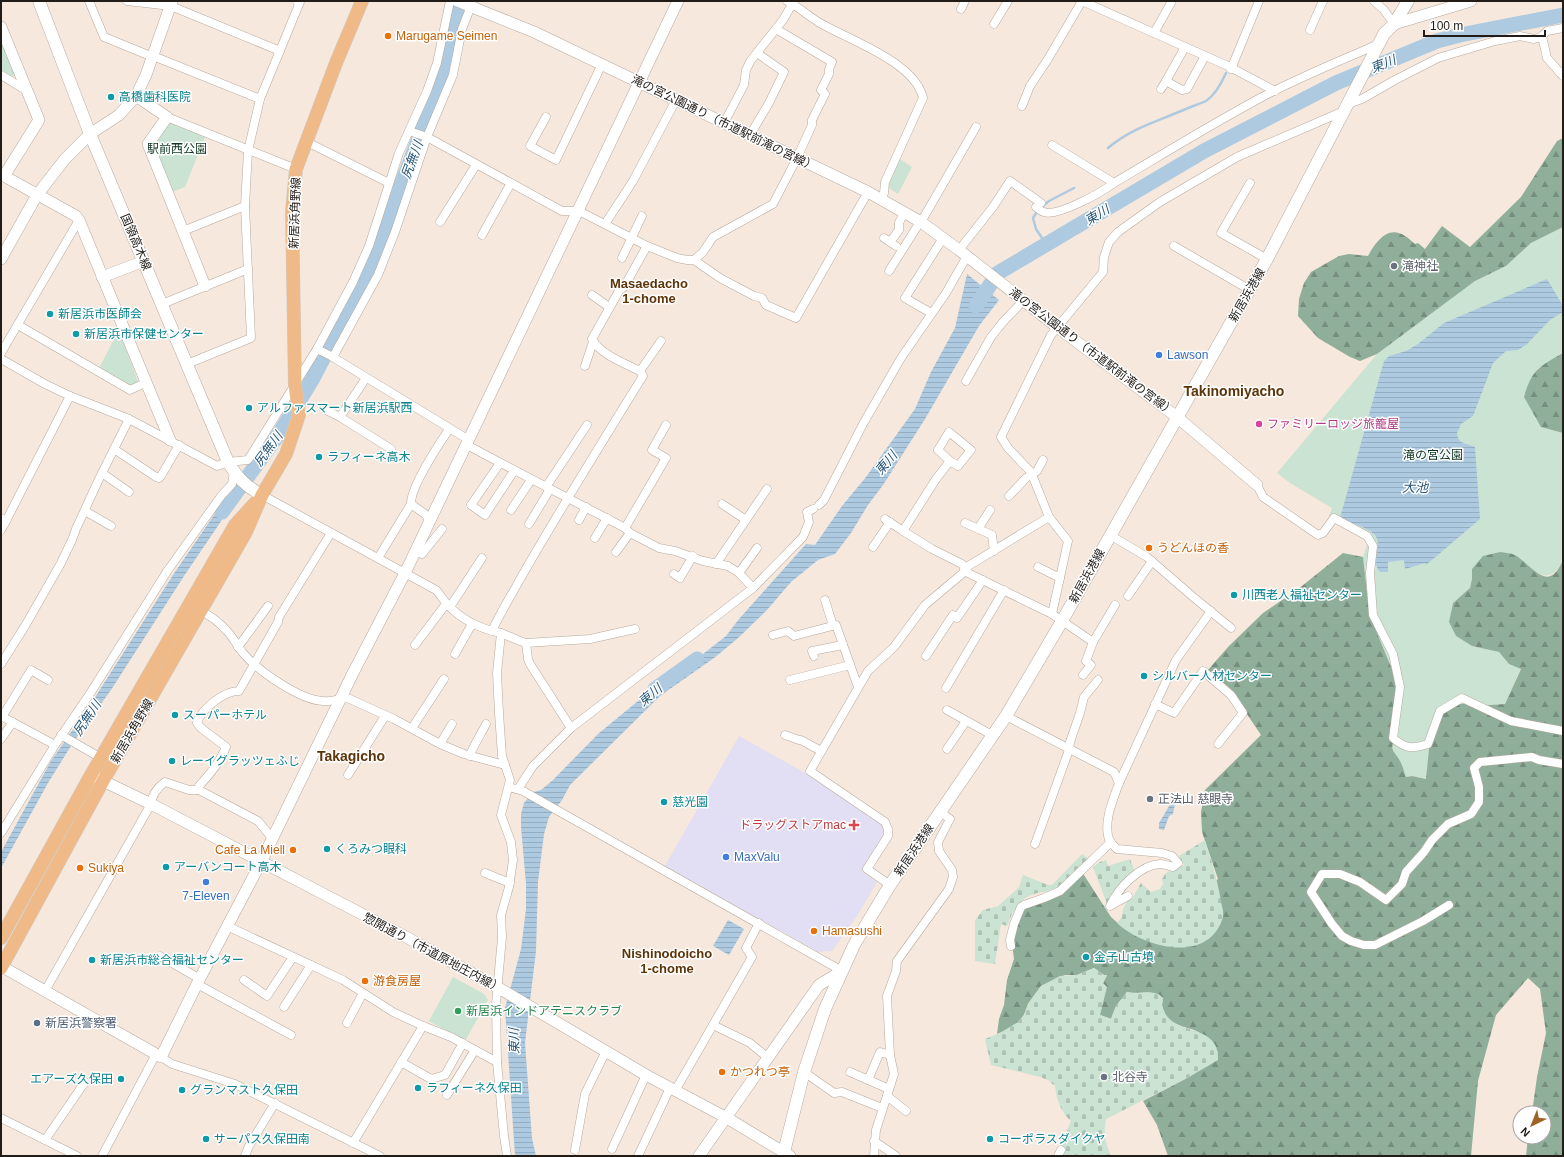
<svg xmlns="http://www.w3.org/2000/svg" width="1564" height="1157" font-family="Arial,'Noto Sans JP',sans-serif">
  <defs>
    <pattern id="forest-firs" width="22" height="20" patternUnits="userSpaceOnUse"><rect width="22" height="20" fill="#90af9b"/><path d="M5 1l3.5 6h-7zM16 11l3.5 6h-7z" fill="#758e7d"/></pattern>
    <pattern id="cemetery-stones" width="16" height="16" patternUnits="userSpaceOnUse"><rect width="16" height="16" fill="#cae3d2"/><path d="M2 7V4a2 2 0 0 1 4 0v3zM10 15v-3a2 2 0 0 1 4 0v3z" fill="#adc2b4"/></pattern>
    <pattern id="water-rules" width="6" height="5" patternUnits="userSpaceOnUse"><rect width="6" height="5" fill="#adcae1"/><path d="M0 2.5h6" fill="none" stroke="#95adc0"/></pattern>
  </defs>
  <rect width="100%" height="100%" fill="#f6e8dc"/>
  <path fill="#e2def3" d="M739,736L807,774L883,826L884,835L881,841L862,871L877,882L857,916L832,951L818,952L665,866Z"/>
  <g fill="#cae3d2">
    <path d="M1,41L15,75L11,78L1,71Z"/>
    <path d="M171,123L205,137L185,187L172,192L153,148C155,140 163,125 171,123Z"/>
    <path d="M900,159L912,167L898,194L889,188L890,178Z"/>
    <path d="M1563,227V353L1537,369L1541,427L1563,433V560C1549,591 1531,568 1514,554L1472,569V579L1470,588L1453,603L1449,622L1456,636L1472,646L1499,652L1509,664L1521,668L1505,704L1490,705L1429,749L1427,779L1412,776L1406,777L1400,761L1394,753L1392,747L1396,679L1375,628L1367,592L1363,557L1367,544L1364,538L1340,526L1329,516L1332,508L1290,483L1277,473L1377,354L1475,281L1506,266L1531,243Z"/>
    <path d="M119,330L138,382L132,387L99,368Z"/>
    <path d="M453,977L484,994L488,1000L465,1041L429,1021Z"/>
  </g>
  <g fill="url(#forest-firs)">
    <path d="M1563,138V227L1531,243L1506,266L1475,281L1377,354L1360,361L1350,357L1318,338L1298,316L1299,299L1304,283L1311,272L1339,256L1349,254L1368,256C1375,243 1388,224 1405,236C1409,238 1412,242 1415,244L1418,243L1425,249L1442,226L1470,247L1521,197L1557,141Z"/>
    <path d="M1563,353V433L1541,427L1524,397C1532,369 1539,367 1563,353Z"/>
    <path d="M1500,552C1505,553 1511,553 1515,555C1533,566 1548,595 1563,560V1156H1526L1528,1137H1544V1113H1532L1537,1077L1546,1033L1540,989L1528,978L1496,1015L1478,1081L1471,1156H1168L1157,1125L1143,1101L1189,1077L1218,1053C1215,1044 1200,1031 1191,1029C1185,1027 1175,1025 1171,1021C1163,1014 1162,1005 1160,995C1146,990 1140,995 1127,992L1116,1006L1111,1019L1100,1015L1103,983L1107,975H1104L1094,968L1077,975H1065L1041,986L1028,1004L1024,1015L1018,1022L1011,1028L997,1034L999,1019L1004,1005L1007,980L1014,959L1012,944L1021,911L1082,872L1111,917L1121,926L1143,939L1218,879L1202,832L1201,812L1205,790L1261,735L1230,689L1207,671L1229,646L1263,613L1297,590L1343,553L1363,557L1367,592L1375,628L1396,679L1393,743C1390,751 1397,754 1400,761C1403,766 1404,772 1406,777L1412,776L1426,779L1429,749L1443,712L1458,704H1469L1477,708L1490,705L1505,704L1521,669L1509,664L1499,652L1472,646L1456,636L1449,622L1453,603L1470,588L1472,579V569L1483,556Z"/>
  </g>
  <g fill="url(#cemetery-stones)">
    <path d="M1205,840C1211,861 1218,880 1221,902C1222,906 1224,913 1223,917C1209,965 1144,948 1117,923L1122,917L1123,909L1128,900L1133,897L1141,883L1151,892L1160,889L1163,884L1162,879L1166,873L1184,865L1179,856Z"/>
    <path d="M1082,854L1089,859C1080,868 1070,882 1061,888C1055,892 1049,891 1043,892C1022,895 1014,907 1007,926L1001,924L995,964L975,961V920L983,910L998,906L1015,891L1019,887L1023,875L1048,885H1052Z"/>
    <path d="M1130,859L1135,872L1107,904L1093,867L1100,862L1106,860L1108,866Z"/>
    <path d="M1094,968L1104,975H1107L1103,983L1107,987L1100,1015L1111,1019L1116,1006L1127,992C1139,995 1153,988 1163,998C1163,1002 1162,1007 1164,1011C1174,1036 1220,1023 1218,1060L1189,1077L1106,1119C1103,1135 1105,1141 1111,1156H1056L1071,1121C1061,1113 1056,1098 1055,1086L1048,1080L1040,1077L991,1065L985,1039L1000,1033L1018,1022L1024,1015L1028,1004L1041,986L1060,976L1077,975Z"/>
  </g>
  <g fill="url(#water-rules)">
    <path d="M967,274L999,300L979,326L925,419L883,485L868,505L851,533L835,554L818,560L791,582L767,610L737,639L714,658L660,696L570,785L562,800L549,817L544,834L538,882L536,951L525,1043L532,1138L536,1156H515L505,1008L521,949L526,909V884L521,827V814L524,803L533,792L541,790L553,780L598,734L655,687L675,676L726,636L739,619L806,544L815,545L842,506L866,477L915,409L931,372L955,328Z"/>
    <path d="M1547,279L1563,306V312L1550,320L1527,344L1518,350L1506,351L1493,363L1473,416L1461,424L1457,433L1458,438L1461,442L1475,447L1480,519L1426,565L1425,563L1405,569L1404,560L1388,562V572H1380C1370,561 1383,546 1375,535C1367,527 1351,523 1340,518L1384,361L1389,356L1406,351L1418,344L1444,323Z"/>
    <path d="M231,493L234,502L228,511L184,576L111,690L74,741L48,783L1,868V852L51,761L92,702L173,575L216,512Z"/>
    <path d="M1171,803H1173L1175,804L1173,814L1169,816L1164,830L1159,829V823Z"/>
    <path d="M728,920L744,929L729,955L713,946Z"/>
  </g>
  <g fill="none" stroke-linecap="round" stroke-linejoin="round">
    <g stroke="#adcae1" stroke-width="2.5">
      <path d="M1108,148C1132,128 1158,121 1186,109C1192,106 1200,104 1206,101C1215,95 1222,82 1226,73"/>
      <path d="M1043,206L1049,201L1074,188"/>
      <path d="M1038,210L1033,218L1036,229L1046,244"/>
    </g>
    <g stroke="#adcae1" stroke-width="15">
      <path d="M976,306L998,273L1204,151L1336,83L1437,41L1460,35L1563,15"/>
      <path d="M222,512L281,431L313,378L360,288L384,236L402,183L444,72L452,41L460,1"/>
      <path d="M655,689L697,659"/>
    </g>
    <g stroke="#b6a99e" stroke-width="9">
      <g id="minor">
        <path d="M89,1L104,37L153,57"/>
        <path d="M127,1L171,6L280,51"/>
        <path d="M787,1C799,7 808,16 820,23C849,40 915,62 923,98L885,182L884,193L882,199"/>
        <path d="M1082,1L1228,66L1275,91"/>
        <path d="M1374,1L1384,10L1394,24"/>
        <path d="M961,9L965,1"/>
        <path d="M994,24L1008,1"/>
        <path d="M1310,30L1323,1"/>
        <path d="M1154,33L1172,1"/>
        <path d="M1542,36L1547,58L1563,76"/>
        <path d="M1185,47L1166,81L1182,90L1187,89L1205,56"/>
        <path d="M153,56L260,99L300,2L297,1"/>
        <path d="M1231,69L1259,1"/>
        <path d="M1,75L27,91"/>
        <path d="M1161,89L1166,81"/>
        <path d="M1348,104L1362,99L1395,80L1438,58L1495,41L1520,36L1534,39L1541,37L1547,31L1563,28"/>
        <path d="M1022,106L1030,86L1048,59L1082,1"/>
        <path d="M167,117L296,169"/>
        <path d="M546,117L530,146L556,160L602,64"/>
        <path d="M724,123L744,85L746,70L751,60L783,20L794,1"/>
        <path d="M409,131L427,137L562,211H579L647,246L624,287L619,291L592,339C601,355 624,363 640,371L643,376C601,444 559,511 519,581C510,598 500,613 492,631"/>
        <path d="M750,135L769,103L784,72L757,53"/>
        <path d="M307,142L389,183"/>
        <path d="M1052,145L1114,183"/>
        <path d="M1250,183L1221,233L1267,259"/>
        <path d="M440,222L476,165"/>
        <path d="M921,222L976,127"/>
        <path d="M605,224L633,181L676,100"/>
        <path d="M183,231L245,206"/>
        <path d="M482,235L511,183"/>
        <path d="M884,238L896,246"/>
        <path d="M890,242L899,230V223L904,212"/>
        <path d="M647,246L677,258L687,260H694L720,278L754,296L762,298L766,305L796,318L868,192"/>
        <path d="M1174,246L1250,290"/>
        <path d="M959,250L993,207L1010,181L1041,203L1036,207C1038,208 1041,212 1044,212C1058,217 1102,192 1114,183C1163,154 1212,124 1262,97C1300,77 1339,61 1379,44"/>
        <path d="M622,258L642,216"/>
        <path d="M694,260L703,252L713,237L773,204L797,158L812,125V120L825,94L821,90L829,74V69L832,62L776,29"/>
        <path d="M889,271L920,222"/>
        <path d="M592,295L609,307"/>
        <path d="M162,304L248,269"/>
        <path d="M931,313L905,298L943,238"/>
        <path d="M18,325L130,390L147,382"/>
        <path d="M317,349L331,356L469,440"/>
        <path d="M1,353L79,220"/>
        <path d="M333,357L378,275L395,232L427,137L453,75L462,29L471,6L472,2"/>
        <path d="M1,359L45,384L70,396L129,419L217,466L228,462L248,460L317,349L353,282L369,246L399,153L427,91L437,63L450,1"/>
        <path d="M187,364L251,338L245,206L248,151L260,99"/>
        <path d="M585,366L593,342"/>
        <path d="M640,371L661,341"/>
        <path d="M966,381L991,337L1003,322L1024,300"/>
        <path d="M326,410L340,417L391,449"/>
        <path d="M340,417L366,378"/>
        <path d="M467,445C519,473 572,500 625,528L630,533L659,548L675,551L703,561L728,566L739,573L753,588L803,537L809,522L807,512L813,509"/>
        <path d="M114,449L156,477L159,478L161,476L179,445"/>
        <path d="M950,461L938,450L949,432L971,450L958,466L950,461L936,479L903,531L932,549L962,564L968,573L1052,614L1093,642L1086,661L1091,665L1083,675"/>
        <path d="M500,463L471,505L485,515L514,471"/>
        <path d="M102,473L129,492"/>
        <path d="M1257,485L1263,497L1318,535L1323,533L1334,518L1367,536L1373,546L1370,573L1373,615L1393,654L1400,687L1393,738C1406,749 1412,749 1428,744L1440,711L1462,698L1511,721L1563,731"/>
        <path d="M546,487L587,425"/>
        <path d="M262,495L436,590C441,595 443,600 448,605C462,620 481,629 501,633L497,673L499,713L502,756L510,780L501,815L511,842L513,860L509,887L501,915L502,937L496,1004L497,1062L504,1136L507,1156"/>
        <path d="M1009,496L1026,478L1037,471L1043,460"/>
        <path d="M411,504C410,487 439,444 449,429"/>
        <path d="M722,504L746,520"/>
        <path d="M819,505L824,500L863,424L901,358L946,293L967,256"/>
        <path d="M511,510L531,480"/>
        <path d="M85,511L111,526"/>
        <path d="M1,518L6,521L1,530"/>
        <path d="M885,519L903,531"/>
        <path d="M579,520L586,507"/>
        <path d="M6,521L70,396"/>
        <path d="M965,523L992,535L994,551"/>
        <path d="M529,524L550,489"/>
        <path d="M625,528L666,458L652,450L666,425"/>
        <path d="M978,529L990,510"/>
        <path d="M1110,535L1147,557L1192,596L1231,628"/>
        <path d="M595,538L607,518"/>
        <path d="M873,547L890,522"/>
        <path d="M416,550L422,554L442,529"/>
        <path d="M616,552L630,533"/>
        <path d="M378,558L411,504L425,514L430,521"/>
        <path d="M716,564L767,489"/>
        <path d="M1038,567L1060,578"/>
        <path d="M739,573L757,548"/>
        <path d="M674,574L680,578L693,556"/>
        <path d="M1128,596L1152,561"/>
        <path d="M825,600L833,626"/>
        <path d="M450,607L482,558"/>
        <path d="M201,611C211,616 220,623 227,631C233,637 237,646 243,653C258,671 300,700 323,701C329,702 335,700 341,699"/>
        <path d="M1052,614L1068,541L1049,517L1031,472L1008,448L1001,437L1051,335L1103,272L1104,257L1109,242L1118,232L1160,202L1237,157L1344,111"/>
        <path d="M501,633L520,641L526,643"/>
        <path d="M773,635L788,631L794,636L836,625L858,687"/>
        <path d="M1093,642L1115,605"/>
        <path d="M415,645L446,604"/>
        <path d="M238,647L268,606"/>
        <path d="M455,654L472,624"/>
        <path d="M814,656L812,651L843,645"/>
        <path d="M926,656L953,615L957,618L983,580"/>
        <path d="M1,664L25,626L61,563L72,540L76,529L99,479L129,419"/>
        <path d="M790,680L850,665"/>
        <path d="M946,688L1004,590"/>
        <path d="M343,696L394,719L440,744L464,754L505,765"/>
        <path d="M1155,704L1174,713L1203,671L1231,695L1243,713L1218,744"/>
        <path d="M947,710L992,735"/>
        <path d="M1,716L55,745"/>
        <path d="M1006,716L1114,772L1119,783C1113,800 1102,824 1110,842C1112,844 1115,847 1117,849L1162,853L1172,856L1178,863L1173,867C1169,866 1165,864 1160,864C1140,865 1118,888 1110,906L1128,896"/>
        <path d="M2,717L31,670L48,680"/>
        <path d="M412,728L444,679"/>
        <path d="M571,728L530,664L528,659L526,643L590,639L635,629"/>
        <path d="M61,735L101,758"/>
        <path d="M785,735L799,740H801L821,751"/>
        <path d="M1,739L13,722"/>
        <path d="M440,744L452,724"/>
        <path d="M947,749L966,721"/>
        <path d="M470,756C470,751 483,731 486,724"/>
        <path d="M348,775L385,716"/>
        <path d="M1119,783L1176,660L1211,611"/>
        <path d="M509,787L523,791L842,971"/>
        <path d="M518,789L533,766L571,728L753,588"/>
        <path d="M199,790V786C211,773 220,762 226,747L201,728L197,723C201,709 224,691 239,691L278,622L279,617L331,533"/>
        <path d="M1,833L55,745L91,692L168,570L221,496L232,484L234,472"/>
        <path d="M1035,844L1069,750L1070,742L1080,713L1084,697L1098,680"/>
        <path d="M485,873L510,883"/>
        <path d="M890,885L867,869L888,836V829L885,822L810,771L868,671L894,647L925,605L963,573L965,568L1049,517"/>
        <path d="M1449,905L1423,921L1375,945H1364L1351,941L1342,936L1332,924L1311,892L1322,874H1340L1360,882L1386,900L1402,884L1406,872L1424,852L1432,840L1448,824L1471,814L1479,802V787L1474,768L1480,762L1532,757L1539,760L1563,764"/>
        <path d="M227,926L343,980L393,1012L423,1026L451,1037L497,1062"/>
        <path d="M1011,946L1010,940L1014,924L1021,907L1024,905L1044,898L1060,891L1111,842"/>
        <path d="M160,956L200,979"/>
        <path d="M244,980L267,996L293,957"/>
        <path d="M197,984L291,1035"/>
        <path d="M45,991L151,804C152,795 158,787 165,782L189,790H199L258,821L272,838"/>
        <path d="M284,1007L311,965"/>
        <path d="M347,1023L363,993"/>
        <path d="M713,1025L750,1043L768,1058"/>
        <path d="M161,1057L172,1064L235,1084L380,1156"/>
        <path d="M401,1062L431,1079L445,1075L463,1043"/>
        <path d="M804,1072L834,1093L842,1092L882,1108"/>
        <path d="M850,1072L889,1089"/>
        <path d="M868,1080L880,1052L890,1055"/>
        <path d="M675,1091L752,957L746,948L759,923"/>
        <path d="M447,1095L475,1050"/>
        <path d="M887,1096L906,1111"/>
        <path d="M1,1118L77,1156"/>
        <path d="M45,1140L85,1082"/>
        <path d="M874,1141L896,1156"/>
        <path d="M353,1143L423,1026"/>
        <path d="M612,1149L646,1075"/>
        <path d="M575,1150L585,1094L606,1051"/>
        <path d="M102,1156L156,1054"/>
        <path d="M245,1156L249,1146L275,1103"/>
        <path d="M638,1156L670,1088"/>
        <path d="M874,1156L876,1130L894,1074L890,1055L887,996L896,971L897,961L949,889L953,877L952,870L939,851L938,842L950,819L940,812"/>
        <path d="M1058,1156L1061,1150"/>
      </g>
    </g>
    <g stroke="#b6a99e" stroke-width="12">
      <g id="tertiary">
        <path d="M457,1L534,32L868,192L921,222L959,250L1057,327L1177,417L1257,485"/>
        <path d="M1394,24L1471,1"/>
        <path d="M1,27L39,120L4,176L76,216L79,220L170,440"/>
        <path d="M136,96L167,117L148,144L205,286"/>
        <path d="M1,259L37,195L65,159L90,134L119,115L136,96L146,75L172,1"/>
        <path d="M102,277L144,261"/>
        <path d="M97,778L151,804L406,937L497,987L646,1075L727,1118L790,1156"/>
        <path d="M1,966L161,1057L197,984L261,862L353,673L405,573L678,1"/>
        <path d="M699,1156L819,985L842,971"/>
      </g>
    </g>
    <g stroke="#b6a99e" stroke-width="13">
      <g id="secondary">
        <path d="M39,1L90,134L228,462C237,477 246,487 262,495"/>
        <path d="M783,1156L804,1072L825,1009L854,945L890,885L1006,716L1062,621L1267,259L1384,34L1394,24L1408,1"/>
      </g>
    </g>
    <g stroke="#cecdcc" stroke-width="14">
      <g id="primary">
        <path d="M1,938L91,775L235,525L255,503"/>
        <path d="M1,968L103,781L246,532L262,495L286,454L299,415L295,385L292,211L296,169L336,63L362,1"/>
      </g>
    </g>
    <use href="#minor" stroke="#fff" stroke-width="8"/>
    <use href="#tertiary" stroke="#fff" stroke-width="11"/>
    <use href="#secondary" stroke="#fff" stroke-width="12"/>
    <use href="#primary" stroke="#efba88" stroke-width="13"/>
  </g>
  <g fill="#e8710a" stroke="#fff" stroke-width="1.5">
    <circle cx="388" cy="36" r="4"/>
    <circle cx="1149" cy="548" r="4"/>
    <circle cx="293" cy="850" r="4"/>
    <circle cx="80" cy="868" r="4"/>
    <circle cx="814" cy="931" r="4"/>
    <circle cx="365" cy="981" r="4"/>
    <circle cx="722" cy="1072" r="4"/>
  </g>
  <g fill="#0f9aa8" stroke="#fff" stroke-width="1.5">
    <circle cx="111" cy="97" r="4"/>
    <circle cx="50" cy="314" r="4"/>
    <circle cx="76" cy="334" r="4"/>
    <circle cx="249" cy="408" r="4"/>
    <circle cx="319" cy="457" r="4"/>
    <circle cx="1234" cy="595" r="4"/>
    <circle cx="1144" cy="676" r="4"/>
    <circle cx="175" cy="715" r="4"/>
    <circle cx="172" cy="761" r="4"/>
    <circle cx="664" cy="802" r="4"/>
    <circle cx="327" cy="849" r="4"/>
    <circle cx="166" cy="867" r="4"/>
    <circle cx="1086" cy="957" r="4"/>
    <circle cx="92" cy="960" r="4"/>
    <circle cx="121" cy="1079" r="4"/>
    <circle cx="418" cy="1088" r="4"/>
    <circle cx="182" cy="1090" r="4"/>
    <circle cx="206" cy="1139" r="4"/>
    <circle cx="990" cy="1139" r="4"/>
  </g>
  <g fill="#6b7280" stroke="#fff" stroke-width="1.5">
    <circle cx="1394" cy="266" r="4"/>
    <circle cx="1150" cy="799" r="4"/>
    <circle cx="1104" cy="1077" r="4"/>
  </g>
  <g fill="#3f7fe0" stroke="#fff" stroke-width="1.5">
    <circle cx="1159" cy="355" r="4"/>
    <circle cx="726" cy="857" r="4"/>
    <circle cx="206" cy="882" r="4"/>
  </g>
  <circle fill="#d1479c" stroke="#fff" stroke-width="1.5" cx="1259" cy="424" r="4"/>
  <path fill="#e0444e" stroke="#fff" stroke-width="1.5" d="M852 819h4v4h4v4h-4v4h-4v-4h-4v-4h4z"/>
  <circle fill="#2e9e5b" stroke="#fff" stroke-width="1.5" cx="458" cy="1011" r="4"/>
  <circle fill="#5c6f8a" stroke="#fff" stroke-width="1.5" cx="37" cy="1023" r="4"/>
  <g text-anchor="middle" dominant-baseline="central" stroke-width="3" stroke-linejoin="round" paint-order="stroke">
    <g font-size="12" fill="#c56008" stroke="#fff" text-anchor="start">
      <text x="396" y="36">Marugame Seimen</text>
      <text x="1157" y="548">うどんほの香</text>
      <text x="285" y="850" text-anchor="end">Cafe La Miell</text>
      <text x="88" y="868">Sukiya</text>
      <text x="822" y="931">Hamasushi</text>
      <text x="373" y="981">游食房屋</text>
      <text x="730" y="1072">かつれつ亭</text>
    </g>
    <g font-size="12" fill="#0d838f" stroke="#fff" text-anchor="start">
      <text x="119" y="97">高橋歯科医院</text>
      <text x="58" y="314">新居浜市医師会</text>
      <text x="84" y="334">新居浜市保健センター</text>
      <text x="257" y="408">アルファスマート新居浜駅西</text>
      <text x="327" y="457">ラフィーネ高木</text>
      <text x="1242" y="595">川西老人福祉センター</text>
      <text x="1152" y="676">シルバー人材センター</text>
      <text x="183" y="715">スーパーホテル</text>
      <text x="180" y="761">レーイグラッツェふじ</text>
      <text x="672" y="802">慈光園</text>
      <text x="335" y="849">くろみつ眼科</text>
      <text x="174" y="867">アーバンコート高木</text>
      <text x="1094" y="957">金子山古墳</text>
      <text x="100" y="960">新居浜市総合福祉センター</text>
      <text x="113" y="1079" text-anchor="end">エアーズ久保田</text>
      <text x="426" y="1088">ラフィーネ久保田</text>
      <text x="190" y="1090">グランマスト久保田</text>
      <text x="214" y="1139">サーパス久保田南</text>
      <text x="998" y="1139">コーポラスダイクヤ</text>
    </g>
    <g font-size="12" fill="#211c18" stroke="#fff">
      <text transform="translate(724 123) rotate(26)">滝の宮公園通り（市道駅前滝の宮線）</text>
      <text transform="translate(295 213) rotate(-88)">新居浜角野線</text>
      <text transform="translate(136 242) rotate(67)">国領高木線</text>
      <text transform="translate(1247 295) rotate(-60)">新居浜港線</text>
      <text transform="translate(1092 352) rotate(37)">滝の宮公園通り（市道駅前滝の宮線）</text>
      <text transform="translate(1087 576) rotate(-61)">新居浜港線</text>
      <text transform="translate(132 731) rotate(-60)">新居浜角野線</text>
      <text transform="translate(914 850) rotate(-56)">新居浜港線</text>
      <text transform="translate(433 953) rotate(28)">惣開通り（市道原地庄内線）</text>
    </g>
    <g font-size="12" fill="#0e3621" stroke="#fff">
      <text x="177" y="149">駅前西公園</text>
      <text x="1433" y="455">滝の宮公園</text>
    </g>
    <g font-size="12" fill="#5b616d" stroke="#fff" text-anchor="start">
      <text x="1402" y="266">滝神社</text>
      <text x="1158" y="799">正法山 慈眼寺</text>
      <text x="1112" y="1077">北谷寺</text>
    </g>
    <g font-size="12" fill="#366cbe" stroke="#fff" text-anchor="start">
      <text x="1167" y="355">Lawson</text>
      <text x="734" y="857">MaxValu</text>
      <text x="206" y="896" text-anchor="middle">7-Eleven</text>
    </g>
    <g font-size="12" fill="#b23c85" stroke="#fff" text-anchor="start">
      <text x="1267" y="424">ファミリーロッジ旅籠屋</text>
    </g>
    <g font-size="12" fill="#be3a42" stroke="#fff" text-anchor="end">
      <text x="846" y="825">ドラッグストアmac</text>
    </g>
    <g font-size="12" fill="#27864d" stroke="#fff" text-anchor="start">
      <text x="466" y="1011">新居浜インドアテニスクラブ</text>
    </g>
    <g font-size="12" fill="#4e5e75" stroke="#fff" text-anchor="start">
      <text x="45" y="1023">新居浜警察署</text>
    </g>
    <g font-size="13" font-style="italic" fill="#285778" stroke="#fff">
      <text transform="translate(1383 64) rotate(-22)">東川</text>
      <text transform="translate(412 160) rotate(-70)">尻無川</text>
      <text transform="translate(1097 215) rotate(-31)">東川</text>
      <text transform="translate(268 449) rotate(-54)">尻無川</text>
      <text transform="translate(886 463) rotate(-50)">東川</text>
      <text x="1415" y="487">大池</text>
      <text transform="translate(650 695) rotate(-40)">東川</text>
      <text transform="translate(87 718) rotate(-56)">尻無川</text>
      <text transform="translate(514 1041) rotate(-91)">東川</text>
    </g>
    <g font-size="13" font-weight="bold" fill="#5d3407" stroke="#fff">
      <text x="649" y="283">Masaedacho<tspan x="649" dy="15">1-chome</tspan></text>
      <text x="667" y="953">Nishinodoicho<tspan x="667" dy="15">1-chome</tspan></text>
    </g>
    <g font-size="14" font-weight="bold" fill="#5d3407" stroke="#fff">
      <text x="1234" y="391">Takinomiyacho</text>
      <text x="351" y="756">Takagicho</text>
    </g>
  </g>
  <rect width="1564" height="1157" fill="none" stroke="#211c18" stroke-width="4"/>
  <g transform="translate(1532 1125) rotate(223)"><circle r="19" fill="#ffffff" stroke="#a6a4a3"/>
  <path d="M0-3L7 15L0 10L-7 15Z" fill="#9f6326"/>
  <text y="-6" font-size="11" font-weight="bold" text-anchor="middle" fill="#211c18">N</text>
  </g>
  <path d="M1424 30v6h121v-6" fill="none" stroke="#211c18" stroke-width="2"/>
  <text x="1430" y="30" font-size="12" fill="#211c18" stroke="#ffffff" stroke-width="3" paint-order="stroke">100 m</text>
</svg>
